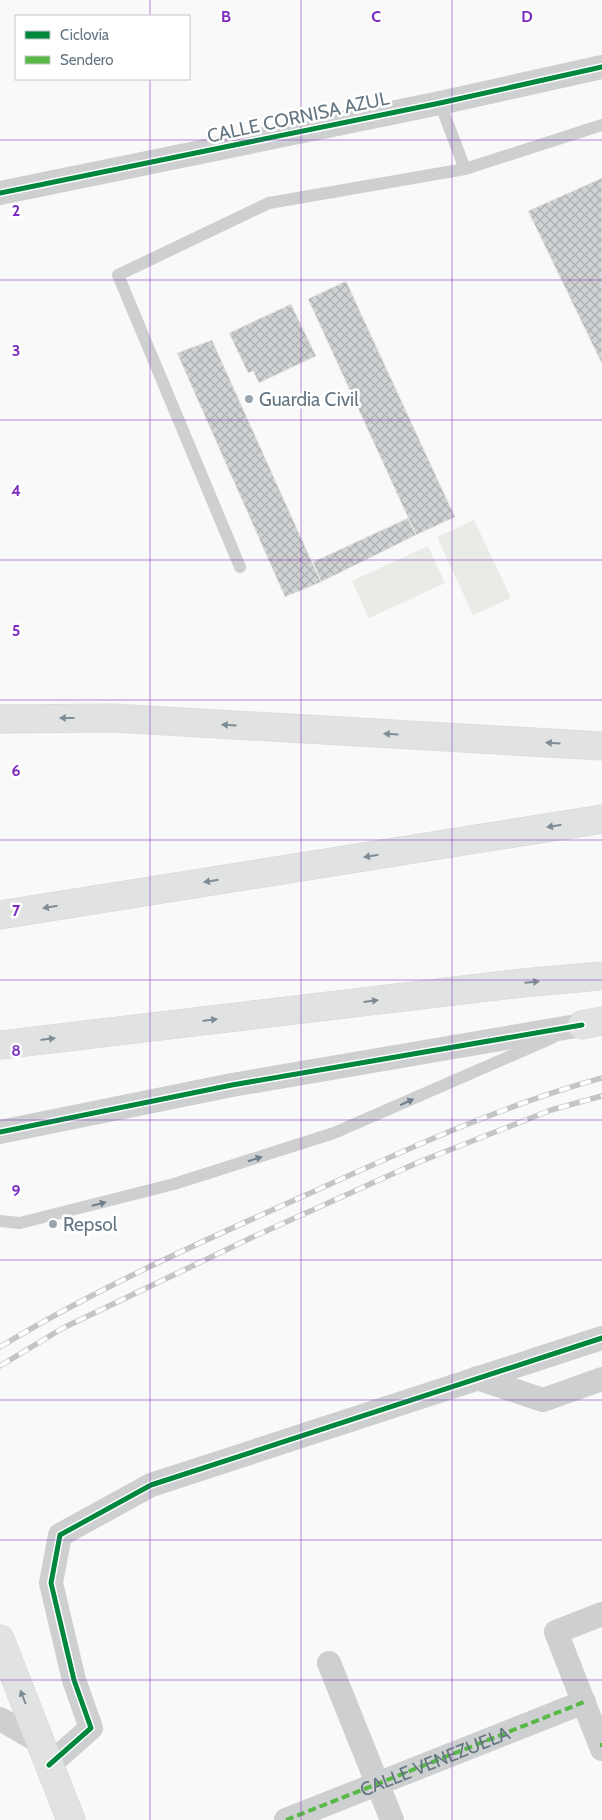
<svg xmlns="http://www.w3.org/2000/svg" width="602" height="1820" font-family="Cabin,sans-serif">
  <defs>
    <pattern id="building-cross-hatch" width="8" height="8" patternUnits="userSpaceOnUse" patternTransform="scale(1.25)"><rect width="8" height="8" fill="#d0d2d3"/><path d="M0 0l8 8M0 8l8-8" fill="none" stroke="#acafb1"/></pattern>
  </defs>
  <rect width="100%" height="100%" fill="#f9f9f9"/>
  <g fill="#e8ebe6">
    <path d="M474,520L511,598L473,615L437,537Z"/>
    <path d="M428,546L445,583L369,618L352,581Z"/>
  </g>
  <g fill="url(#building-cross-hatch)" stroke="#e8e8e8">
    <path d="M602,178V364L528,211Z"/>
    <path d="M346,281L455,517L416,535L308,299Z"/>
    <path d="M291,304L316,356L259,383L253,371L248,373L229,333Z"/>
    <path d="M212,340L321,582L285,597L177,353Z"/>
    <path d="M408,518L416,535L321,582L313,562Z"/>
  </g>
  <g fill="none" stroke-linecap="round" stroke-linejoin="round">
    <g stroke="#d5d6d7" stroke-width="29">
      <g id="secondary">
        <path d="M0,719L113,718L602,746"/>
        <path d="M0,915L602,819"/>
        <path d="M582,1025L602,1021"/>
        <path d="M0,1045L522,983L602,976"/>
        <path d="M0,1639L71,1820"/>
      </g>
    </g>
    <g stroke="#cecfd0" stroke-width="12">
      <path d="M440,103L465,169"/>
      <path d="M240,567L118,275L269,203L465,169L602,125"/>
      <path d="M0,1221L20,1223L174,1184L334,1133L552,1038"/>
    </g>
    <g stroke="#cecfd0" stroke-width="24">
      <path d="M0,193L440,103L602,67"/>
      <path d="M0,1132L232,1085L582,1025"/>
      <path d="M477,1378L543,1400L602,1379"/>
      <path d="M602,1614L556,1632L602,1749"/>
      <path d="M329,1663L392,1820"/>
      <path d="M0,1719L40,1742"/>
      <path d="M49,1765L91,1728L74,1680L51,1583L60,1535L151,1485L602,1338"/>
      <path id="s1" d="M286,1820L584,1702"/>
    </g>
    <use href="#secondary" stroke="#e1e2e2" stroke-width="28"/>
    <g stroke="#c3c5c6" stroke-width="5.5">
      <g id="rail">
        <path d="M0,1347C94,1290 196,1244 297,1199C397,1154 496,1107 602,1078"/>
        <path d="M0,1366L63,1328L255,1236L419,1162L551,1110L602,1096"/>
      </g>
    </g>
    <use href="#rail" stroke="#fff" stroke-width="4" stroke-dasharray="11" stroke-linecap="butt"/>
    <g stroke="#58b947" stroke-width="4" stroke-dasharray="8 4" stroke-linecap="butt">
      <path d="M600,1745H602"/>
      <path d="M286,1820L584,1702"/>
    </g>
    <g stroke="#fff" stroke-width="8">
      <g id="cycleway">
        <path d="M0,193L440,103L602,67"/>
        <path d="M0,1132L232,1085L582,1025"/>
        <path d="M49,1765L91,1728L74,1680L51,1583L60,1535L151,1485L602,1338"/>
      </g>
    </g>
    <use href="#cycleway" stroke="#00873e" stroke-width="5"/>
  </g>
  <defs><path id="oneway-solid" d="M-6-.8H1V-3.2L6.5 0L1 3.2V.8H-6Z" transform="scale(1.25)"/></defs>
  <g fill="#7e8c96">
    <use href="#oneway-solid" transform="translate(67 718) rotate(180)"/>
    <use href="#oneway-solid" transform="translate(229 725) rotate(-177)"/>
    <use href="#oneway-solid" transform="translate(391 734) rotate(-177)"/>
    <use href="#oneway-solid" transform="translate(553 743) rotate(-177)"/>
    <use href="#oneway-solid" transform="translate(554 826) rotate(171)"/>
    <use href="#oneway-solid" transform="translate(371 856) rotate(171)"/>
    <use href="#oneway-solid" transform="translate(211 881) rotate(171)"/>
    <use href="#oneway-solid" transform="translate(50 907) rotate(171)"/>
    <use href="#oneway-solid" transform="translate(532 982) rotate(-5)"/>
    <use href="#oneway-solid" transform="translate(371 1001) rotate(-7)"/>
    <use href="#oneway-solid" transform="translate(210 1020) rotate(-7)"/>
    <use href="#oneway-solid" transform="translate(48 1039) rotate(-7)"/>
    <use href="#oneway-solid" transform="translate(23 1697) rotate(-111)"/>
  </g>
  <g fill="#707f8b">
    <use href="#oneway-solid" transform="translate(407 1102) rotate(-24)"/>
    <use href="#oneway-solid" transform="translate(255 1159) rotate(-18)"/>
    <use href="#oneway-solid" transform="translate(99 1204) rotate(-14)"/>
  </g>
  <path fill="none" stroke="#7b2cbf" stroke-width="1" stroke-opacity="0.55" d="M150,0V16M301,0V1820M452,0V1820M150,79V1820M0,140H602M0,280H602M0,420H602M0,560H602M0,700H602M0,840H602M0,980H602M0,1120H602M0,1260H602M0,1400H602M0,1540H602M0,1680H602"/>
  <g fill="#99a4ac" stroke="#fff" stroke-width="2">
    <circle cx="249" cy="399" r="5"/>
    <circle cx="53" cy="1224" r="5"/>
  </g>
  <g text-anchor="middle" dominant-baseline="central" stroke-width="5" stroke-linejoin="round" paint-order="stroke">
    <g font-size="19" fill="#657683" stroke="#fff">
      <text transform="translate(298 117) rotate(-12)">CALLE CORNISA AZUL</text>
      <text stroke="none"><textPath href="#s1" startOffset="160">CALLE VENEZUELA</textPath></text>
    </g>
    <g font-size="19" fill="#657683" stroke="#fff" text-anchor="start">
      <text x="259" y="399">Guardia Civil</text>
      <text x="63" y="1224">Repsol</text>
    </g>
  </g>
  <g font-size="16" text-anchor="middle" font-weight="bold" fill="#7b2cbf" stroke="#fff" stroke-width="5" stroke-linejoin="round" paint-order="stroke">
    <text x="226" y="22">B</text>
    <text x="376" y="22">C</text>
    <text x="527" y="22">D</text>
    <text x="16" y="216">2</text>
    <text x="16" y="356">3</text>
    <text x="16" y="496">4</text>
    <text x="16" y="636">5</text>
    <text x="16" y="776">6</text>
    <text x="16" y="916">7</text>
    <text x="16" y="1056">8</text>
    <text x="16" y="1196">9</text>
  </g>
  <rect x="15" y="15" width="175" height="65" fill="#ffffff" stroke="#c1c8cd"/>
  <rect x="25" y="31" width="25" height="8" fill="#00873e" stroke="#c1c8cd"/>
  <text x="60" y="40" font-size="15" fill="#657683">Ciclovía</text>
  <rect x="25" y="56" width="25" height="8" fill="#58b947" stroke="#c1c8cd"/>
  <text x="60" y="65" font-size="15" fill="#657683">Sendero</text>
</svg>
